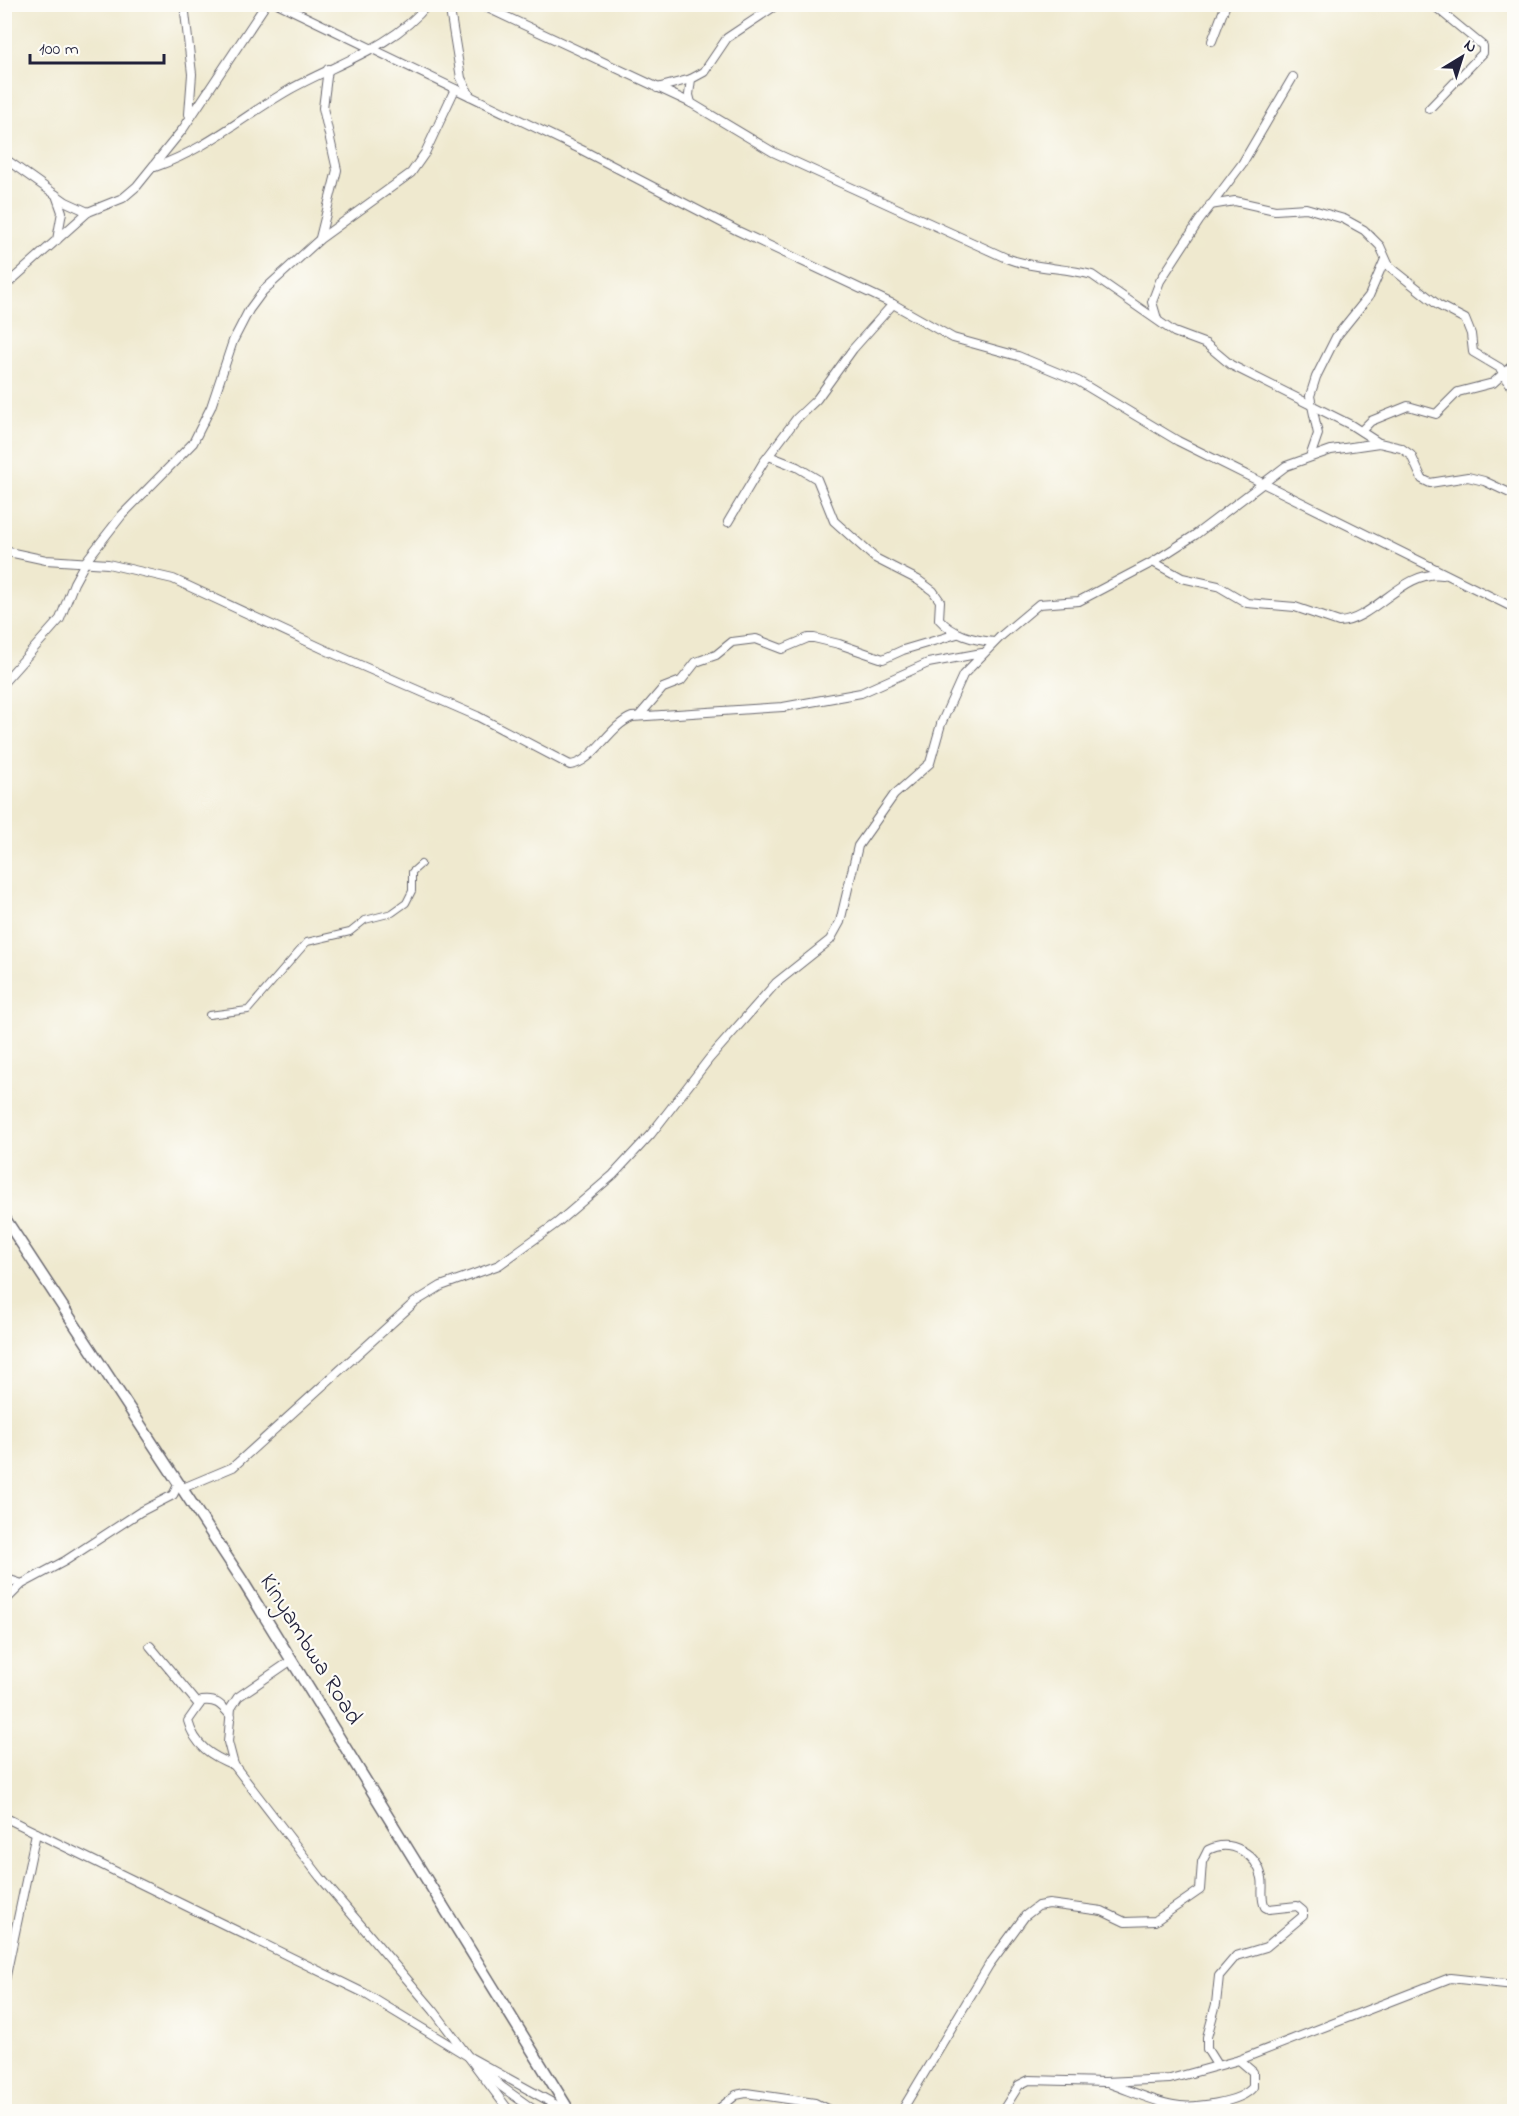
<svg xmlns="http://www.w3.org/2000/svg" width="1519" height="2116" font-family="'Indie Flower',sans-serif">
  <rect width="100%" height="100%" fill="#fdfcf7"/>
  <filter id="ink" filterUnits="userSpaceOnUse"><feTurbulence type="fractalNoise" baseFrequency=".0167" numOctaves="2"/><feDisplacementMap in="SourceGraphic" scale="12" xChannelSelector="R" yChannelSelector="G"/><feConvolveMatrix kernelMatrix="1 2 1 2 8 2 1 2 1" color-interpolation-filters="sRGB"/></filter>
  <filter id="wash" filterUnits="userSpaceOnUse"><feTurbulence type="fractalNoise" baseFrequency=".008" numOctaves="4" result="noise"/><feDisplacementMap in="SourceGraphic" scale="24" xChannelSelector="R" yChannelSelector="G"/><feGaussianBlur stdDeviation="1.35" result="paint"/><feColorMatrix in="noise" values="0 0 0 0 0 0 0 0 0 0 0 0 0 0 0 0 0 1.4 0 .05"/><feComposite in="paint" operator="in"/></filter>
  <g filter="url(#wash)">
    <rect width="100%" height="100%" fill="#efe9cf"/>
  </g>
  <g filter="url(#ink)">
    <g fill="none" stroke-linecap="round" stroke-linejoin="round">
      <g stroke="#6a686f" stroke-width="8">
        <path id="pedestrian" d="M209,1015L248,1010L307,942L350,932L365,920L392,913L406,903L412,891V872L421,864"/>
      </g>
      <g stroke="#6a686f" stroke-width="10">
        <g id="minor">
          <path d="M184,4L192,74L189,114"/>
          <path d="M279,4L582,150L738,231L893,304L953,338L1018,356L1078,381L1178,441L1514,608"/>
          <path d="M449,4L461,78L470,96"/>
          <path d="M479,4L691,103L773,152L1006,258C1034,269 1063,267 1092,275L1174,332L1206,344L1231,365L1351,425L1379,443"/>
          <path d="M1212,41L1226,4"/>
          <path d="M657,88L691,79"/>
          <path d="M691,103L689,95L691,79L704,72L727,38L778,4"/>
          <path d="M1429,109L1483,53V46L1432,4"/>
          <path d="M4,158L66,202L88,212"/>
          <path d="M155,167C207,149 242,117 289,90C335,64 394,47 428,4"/>
          <path d="M56,195L62,212L57,240"/>
          <path d="M1210,205L1235,201L1275,210L1306,208L1344,219L1364,230L1380,246L1389,266L1438,305L1465,319L1471,334L1473,352L1500,368L1514,390"/>
          <path d="M320,238L337,170L323,108L328,69"/>
          <path d="M4,287L88,212L123,198L137,186L183,129L266,4"/>
          <path d="M1157,319L1152,302L1160,281L1199,221L1242,164L1293,77"/>
          <path d="M1361,431L1371,421L1408,406L1436,414L1458,392L1493,383L1514,364"/>
          <path d="M769,456L797,467L817,479L834,521L875,558L918,580L933,591L940,601L939,619C953,635 973,640 994,642"/>
          <path d="M1310,457L1318,434L1310,396L1316,377L1336,337L1369,296L1385,259"/>
          <path d="M728,522L763,463L797,418L817,399L853,349L893,304"/>
          <path d="M4,551L46,560L108,564L173,579L330,652L477,716L570,765C593,763 609,726 632,717L783,707L861,693L928,663L982,653"/>
          <path d="M1153,562L1182,578L1218,586L1247,603L1295,607L1339,622C1375,620 1403,569 1443,575"/>
          <path d="M4,682L60,619L74,583L86,561L122,515L193,443L211,407L233,341L249,310L263,291L320,239L411,173L425,153L455,89"/>
          <path d="M639,716L663,688L681,681L696,662L716,655L732,642L756,639L782,649L808,638H814L839,644L883,659L903,650L957,634"/>
          <path d="M183,1488L233,1467L415,1302L441,1286L499,1265L557,1223L613,1175L651,1134L709,1059L776,983L830,940L840,922L858,846L894,795L930,763L941,724L963,675L1001,636L1039,604L1079,601L1153,562L1195,535L1286,466L1331,450L1379,443L1401,448L1411,455L1422,479L1430,483L1468,477L1484,481L1514,495"/>
          <path d="M4,1578L22,1584"/>
          <path d="M4,1602L22,1584L65,1561L140,1512L173,1495L179,1483"/>
          <path d="M150,1646L199,1705"/>
          <path d="M292,1660L238,1697L231,1708L228,1742L234,1765L320,1877L434,2011L510,2112"/>
          <path d="M231,1716C221,1705 217,1699 202,1701L188,1721C195,1746 211,1756 234,1765"/>
          <path d="M4,1817L364,1993L471,2058L569,2112"/>
          <path d="M4,1985L36,1833"/>
          <path d="M483,2070L502,2087L537,2112"/>
          <path d="M1111,2084C1131,2091 1152,2101 1173,2105C1192,2109 1241,2103 1253,2087V2072L1239,2060"/>
          <path d="M715,2112L736,2095L746,2093L815,2103L833,2112"/>
          <path d="M901,2112L989,1965L1025,1916L1038,1906L1049,1904L1102,1911L1125,1922L1155,1921L1200,1890L1202,1862L1208,1850C1231,1838 1257,1854 1262,1878C1264,1888 1260,1897 1265,1907L1269,1909L1297,1906L1303,1911V1916L1266,1947L1236,1956L1219,1976L1216,2004L1207,2037V2049L1217,2065"/>
          <path d="M1002,2112L1019,2085L1029,2080L1105,2082L1170,2079L1239,2060L1450,1978L1514,1985"/>
        </g>
      </g>
      <g stroke="#6a686f" stroke-width="13">
        <path id="tertiary" d="M4,1217L242,1580L570,2112"/>
      </g>
      <use href="#pedestrian" stroke="#fff" stroke-width="6"/>
      <use href="#minor" stroke="#fff" stroke-width="8"/>
      <use href="#tertiary" stroke="#fff" stroke-width="10"/>
    </g>
  </g>
  <g text-anchor="middle" dominant-baseline="central" stroke-width="4.5" stroke-linejoin="round" paint-order="stroke">
    <g font-size="24" fill="#22223b" stroke="#fdfcf7">
      <text transform="translate(310 1650) rotate(58)">Kinyambwa Road</text>
    </g>
  </g>
  <rect width="1519" height="2116" fill="none" stroke="#fdfcf7" stroke-width="24"/>
  <g transform="translate(1462 57) rotate(38)" stroke="#fdfcf7" stroke-width="4.5" paint-order="stroke">
  <path d="M0-4.5L10 22L0 15L-10 22Z" fill="#22223b"/>
  <text y="-9" font-size="16" font-weight="bold" text-anchor="middle" fill="#22223b">N</text>
  </g>
  <path d="M30 54v9h134v-9" fill="none" stroke="#22223b" stroke-width="3"/>
  <text x="39" y="54" font-size="18" fill="#22223b" stroke="#fdfcf7" stroke-width="4.5" paint-order="stroke">100 m</text>
</svg>
